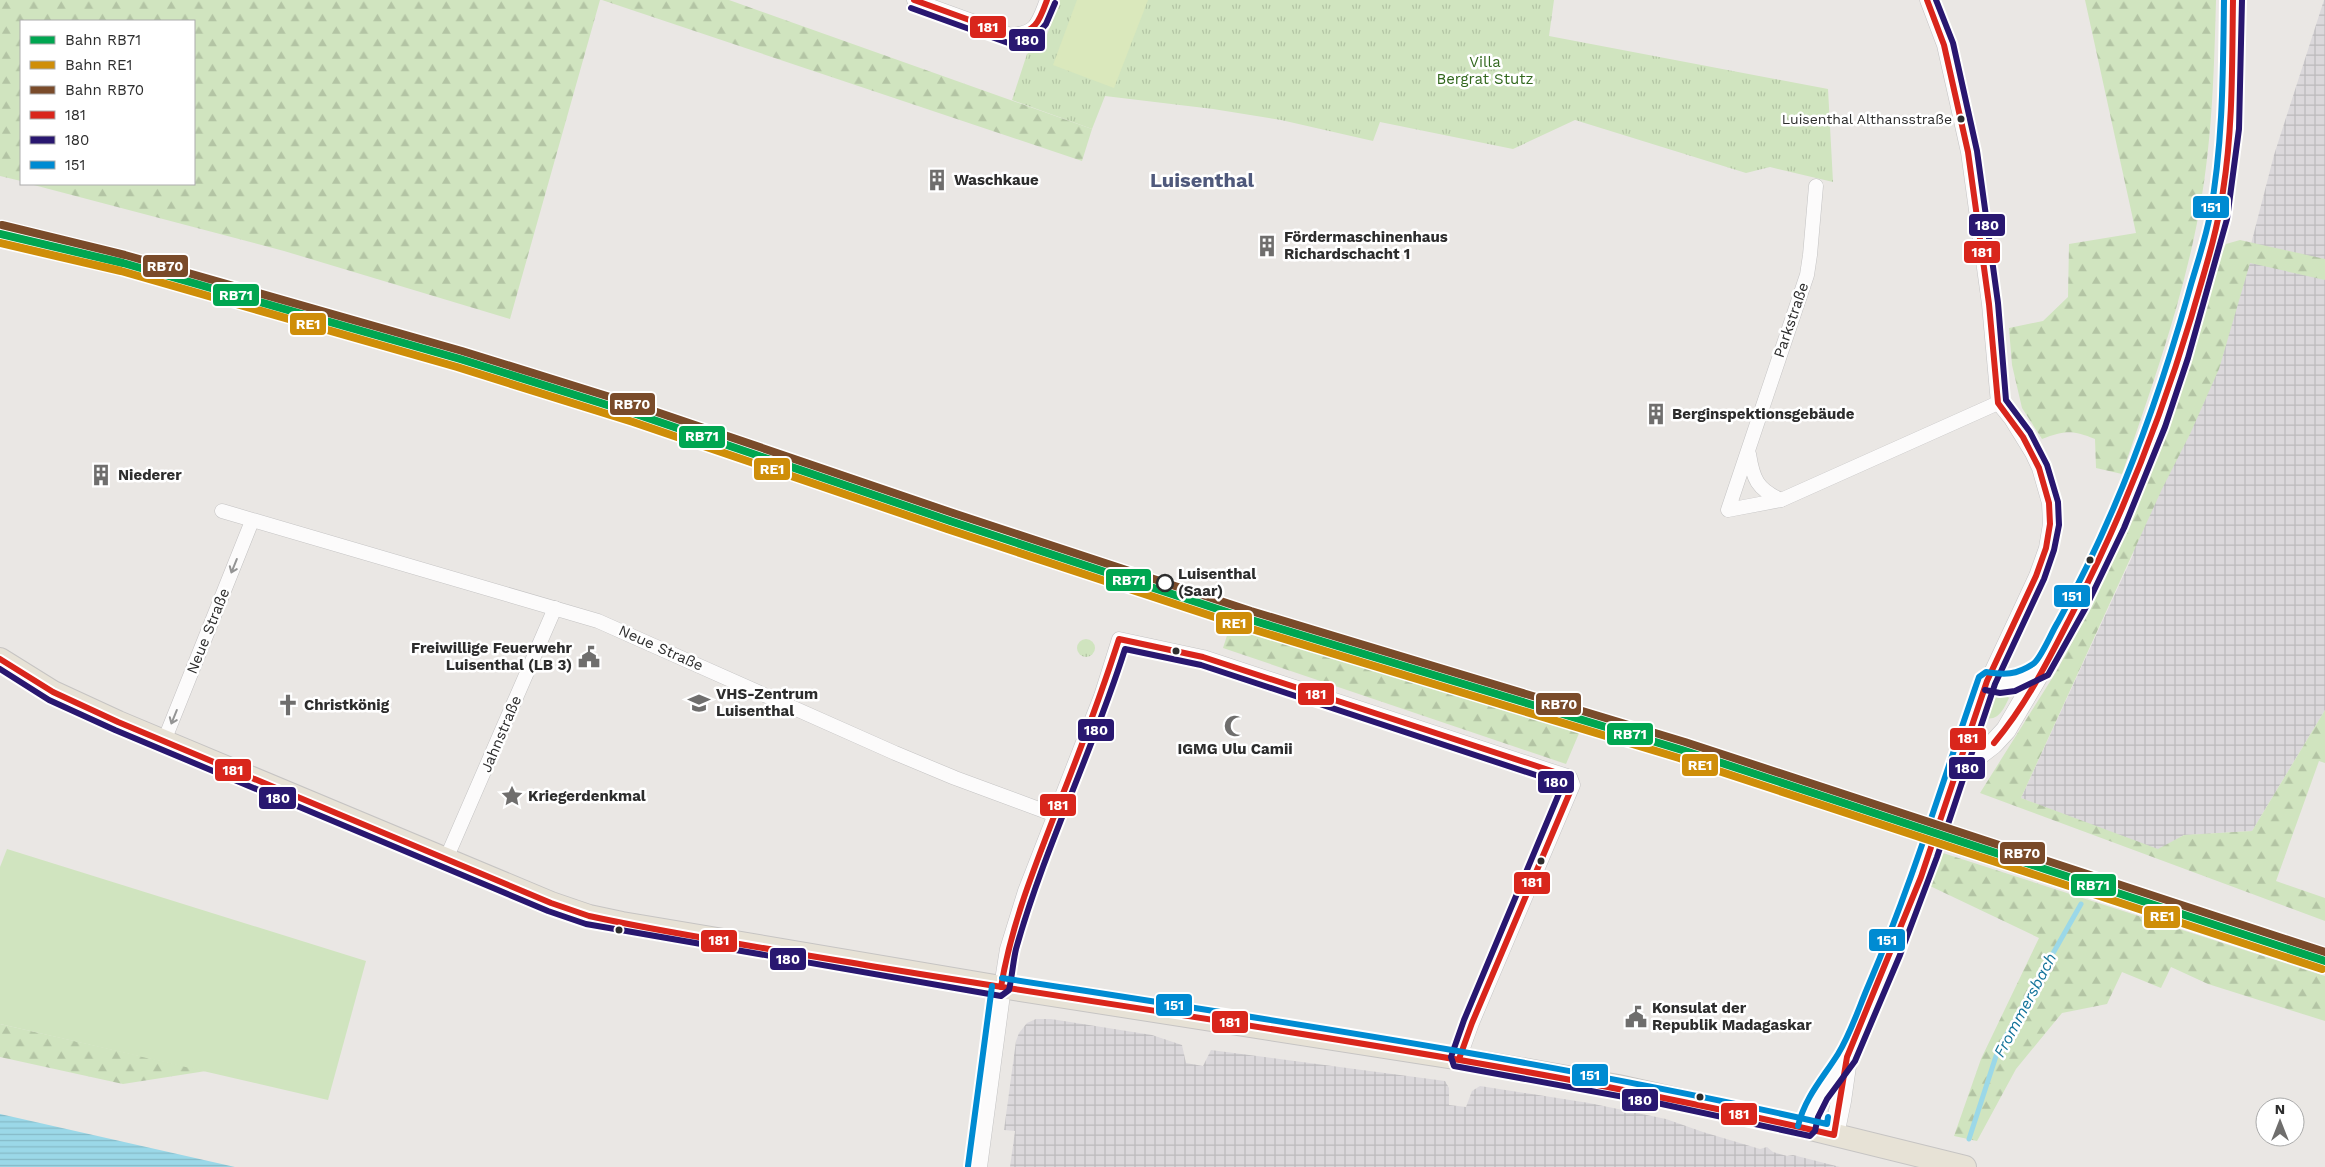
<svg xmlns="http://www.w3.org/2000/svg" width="2325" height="1167" font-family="'Work Sans',sans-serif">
  <defs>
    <pattern id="industrial-grid" width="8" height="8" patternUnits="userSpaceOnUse" patternTransform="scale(1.25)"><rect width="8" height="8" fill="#dbd8db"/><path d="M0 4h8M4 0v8" fill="none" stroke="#bcbabc"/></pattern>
    <pattern id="grass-tufts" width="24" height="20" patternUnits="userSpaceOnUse" patternTransform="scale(1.25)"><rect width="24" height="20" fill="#d0e4bf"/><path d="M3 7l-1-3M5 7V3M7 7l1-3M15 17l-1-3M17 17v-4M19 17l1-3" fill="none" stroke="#b3c4a4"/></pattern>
    <pattern id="forest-firs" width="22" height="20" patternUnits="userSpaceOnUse" patternTransform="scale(1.25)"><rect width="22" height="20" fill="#d0e4bf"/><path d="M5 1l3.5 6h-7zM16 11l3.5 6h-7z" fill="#b3c4a4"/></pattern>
    <pattern id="water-rules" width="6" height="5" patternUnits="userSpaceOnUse" patternTransform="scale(1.25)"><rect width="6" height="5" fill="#9bd8e8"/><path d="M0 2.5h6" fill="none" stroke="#86bac7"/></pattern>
  </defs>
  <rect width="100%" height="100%" fill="#eae7e4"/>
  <g fill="url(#industrial-grid)">
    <path d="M2324,0H2325V710L2252,831L2184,835L2158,850L2021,798L2133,555L2135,530L2219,368L2274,155Z"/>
    <path d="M1036,1019H1051L1152,1035L1182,1045L1186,1063L1203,1066L1211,1050L1445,1081L1449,1088V1105L1466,1107L1472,1091L1480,1086L1589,1103L1666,1119L1703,1132L1760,1149L1767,1147L1773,1152L1787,1156L1793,1155L1840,1167H1010L1015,1131L1004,1130L1016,1041L1019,1033L1027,1023Z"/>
  </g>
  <g fill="url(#grass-tufts)">
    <path d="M1060,0H1554L1549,36L1828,89L1833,182L1770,167L1746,173L1575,120L1513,149L1380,122L1373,141L1281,120L1213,109L1105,96L1092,129L1012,100L1027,54L1045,40Z"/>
    <circle cx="1086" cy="648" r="9"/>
    <path d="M2003,692L2009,698C2004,708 1999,721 1986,718C1984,705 1991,697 2003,692Z"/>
  </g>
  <g fill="url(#forest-firs)">
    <path d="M0,0H600L510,319L284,251L30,184H194V21H21V181L0,176Z"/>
    <path d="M602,0H729L1092,129L1082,161Z"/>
    <path d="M2085,0H2216C2214,74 2212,150 2197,223C2180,309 2150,392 2122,474L2096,468L2095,439C2073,430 2065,430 2042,439L2022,408L2012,365L2009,328L2043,321L2068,297L2069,244L2136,233Z"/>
    <path d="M2240,240L2325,259V280L2250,263L2219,369L2190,434L2162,489L2021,798L2158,849L2184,835L2252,831L2325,710V763L2319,761L2276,881L2325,898V921L1980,793L2056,672L2086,617L2179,394L2219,260L2226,244Z"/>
    <path d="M1231,623L1580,731L1566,764L1223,648Z"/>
    <path d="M1943,853L2325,976V1021L2208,984L2171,967L2161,988L2122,972L2107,1004L2062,1013L2016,1069L1977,1141L1954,1136L1981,1059L2039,938L1930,886Z"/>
    <path d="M0,1024L206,1071L123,1084L0,1057Z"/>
  </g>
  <path fill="#d0e4bf" d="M7,849L366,961L328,1100L0,1024V867Z"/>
  <path fill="#dae8bc" d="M1077,0H1148L1114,88L1053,65Z"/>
  <path fill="url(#water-rules)" d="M0,1114L235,1167H0Z"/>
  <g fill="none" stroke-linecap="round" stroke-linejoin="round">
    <path stroke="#9bd8e8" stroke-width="5" d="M1969,1139L1998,1050L2081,904"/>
    <path stroke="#c4c2bf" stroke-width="20" stroke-dasharray="20 10" stroke-linecap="butt" d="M1932,845L1953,784"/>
    <g stroke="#c4c3c3" stroke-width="15">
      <g id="street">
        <path d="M914,0L1011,35C1037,33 1038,23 1047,0"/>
        <path d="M1927,0L1944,45L1968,152L1989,304L1998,403L2011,419L2032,453L2039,468L2049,503L2050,524L2046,548L2036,576L1987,681"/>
        <path d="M1816,186L1810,255L1807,275L1728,510L1781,500L1998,403"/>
        <path d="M1749,454C1753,479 1757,489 1781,500"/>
        <path d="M222,511L598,621L895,753L955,778L1055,815"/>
        <path d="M164,741L252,521"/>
        <path d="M446,859L555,608"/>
        <path d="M1001,987L1007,949L1025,891L1101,696L1119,639L1203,657L1570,777L1573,785L1472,1023L1459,1059"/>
      </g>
    </g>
    <g stroke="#c4c3c3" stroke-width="21">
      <g id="secondary">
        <path d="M1958,771L1993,744L2006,730L2050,655L2116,524L2157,424L2180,356L2218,218L2230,129L2233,0"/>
        <path d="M1953,784L1987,681C2008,685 2022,679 2041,670"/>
        <path d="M1807,1128L1810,1114L1820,1094L1847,1057L1892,952L1932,845"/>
        <path d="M1834,1135L1841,1101L1847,1059"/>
        <path d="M977,1167L1001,987"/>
      </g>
    </g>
    <g stroke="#c6c4c3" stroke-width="24">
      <path id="primary" d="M0,659L53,692L118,722L551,903L589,916L622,923L1001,987L1493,1064L1618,1086L1807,1128L1965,1167"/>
    </g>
    <use href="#street" stroke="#fcfbfb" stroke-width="14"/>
    <use href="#secondary" stroke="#fcfbfb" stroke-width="20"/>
    <use href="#primary" stroke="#e7e2d6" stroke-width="22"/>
    <g stroke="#fff" stroke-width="10">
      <g id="bus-1">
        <path d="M914,0L1011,35C1036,32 1039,22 1047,0"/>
        <path d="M0,659L53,692L118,722L551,903L589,916C686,937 785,951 883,968C1201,1020 1520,1061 1834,1135L1847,1057L1921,877L1987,681L2036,576L2046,548L2050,524L2049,503L2039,468L2023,437L1998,403L1989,304L1968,152L1944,45L1927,0"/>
        <path d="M1994,743C2027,704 2049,659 2072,614C2121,519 2160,421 2191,318C2203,276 2217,234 2223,191C2233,128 2232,64 2233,0"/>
        <path d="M1001,987C1011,926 1033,871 1055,814C1078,756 1100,698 1119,639L1203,657L1570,777L1573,785L1472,1023L1459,1059"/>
      </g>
    </g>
    <g stroke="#fff" stroke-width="10">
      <g id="bus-2">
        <path d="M911,8L1011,44L1029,40L1037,35L1046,24L1055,3"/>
        <path d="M0,669L49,700L115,730L548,911L586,924L1001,996L1009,990C1012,977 1013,962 1016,949C1045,846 1093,751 1125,649L1201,665L1563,784L1464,1020L1451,1057L1454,1066L1657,1103L1810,1136L1815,1131L1818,1117L1827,1099L1855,1061L1900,955L1937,857L1995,684L2044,579L2054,550L2059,525L2058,502L2047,465L2030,432L2006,400L1998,303L1977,151L1953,43L1936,0"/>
        <path d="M1985,690L2000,693L2015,691L2048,675L2085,609L2124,528L2165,427L2188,358L2227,219L2239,129L2242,0"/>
      </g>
    </g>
    <g stroke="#fff" stroke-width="10">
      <g id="bus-3">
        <path d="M1002,978C1278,1021 1555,1062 1827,1124L1828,1117"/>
        <path d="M1798,1126C1805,1097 1823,1078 1838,1054C1851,1033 1859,1007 1869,984C1912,884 1943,780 1979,677L1986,672C2005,675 2016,675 2033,664C2041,659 2052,631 2058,622C2115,519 2156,408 2188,295C2195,269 2205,242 2210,215C2223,144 2223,72 2224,0"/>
        <path d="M968,1166L992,986"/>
      </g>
    </g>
    <use href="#bus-1" stroke="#d9261c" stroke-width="6"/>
    <use href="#bus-2" stroke="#291770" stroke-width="6"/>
    <use href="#bus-3" stroke="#008bd2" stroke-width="6"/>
    <g stroke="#fff" stroke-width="11">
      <path id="rail-1" d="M0,234L123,263L460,359L636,414L950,521L1248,619L1682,750L2325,961"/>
    </g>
    <g stroke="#fff" stroke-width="11">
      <path id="rail-2" d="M0,243L121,271L457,367L633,422L947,529L1245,627L1679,758L2322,969"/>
    </g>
    <g stroke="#fff" stroke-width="11">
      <path id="rail-3" d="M2,225L125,255L462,351L639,406L953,513L1251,611L1685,742L2325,952"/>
    </g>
    <use href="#rail-1" stroke="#00a651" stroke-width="8"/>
    <use href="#rail-2" stroke="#cf8e09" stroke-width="8"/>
    <use href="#rail-3" stroke="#7a4b2a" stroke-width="8"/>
  </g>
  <defs><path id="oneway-shaft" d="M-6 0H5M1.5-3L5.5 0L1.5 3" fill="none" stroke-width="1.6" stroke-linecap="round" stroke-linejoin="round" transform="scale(1.25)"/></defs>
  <g stroke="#949494">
    <use href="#oneway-shaft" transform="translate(234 566) rotate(112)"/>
    <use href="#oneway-shaft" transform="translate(174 717) rotate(112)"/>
  </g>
  <defs>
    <g id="building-bare" transform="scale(1.725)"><path d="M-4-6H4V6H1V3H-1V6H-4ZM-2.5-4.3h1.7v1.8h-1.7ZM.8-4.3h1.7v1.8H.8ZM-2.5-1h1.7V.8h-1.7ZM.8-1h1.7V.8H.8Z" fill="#6f6e6d" stroke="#fff" stroke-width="2.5" paint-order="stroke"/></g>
    <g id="civic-bare" transform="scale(1.725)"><path d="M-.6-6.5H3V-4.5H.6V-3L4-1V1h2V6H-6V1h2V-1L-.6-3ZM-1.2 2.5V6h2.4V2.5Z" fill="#6f6e6d" stroke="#fff" stroke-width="2.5" paint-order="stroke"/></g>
    <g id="university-bare" transform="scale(1.725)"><path d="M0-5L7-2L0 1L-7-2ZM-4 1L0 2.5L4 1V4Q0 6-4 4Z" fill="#6f6e6d" stroke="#fff" stroke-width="2.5" paint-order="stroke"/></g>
    <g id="church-bare" transform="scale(1.725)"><path d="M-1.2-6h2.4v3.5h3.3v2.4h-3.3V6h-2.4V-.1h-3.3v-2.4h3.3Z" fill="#6f6e6d" stroke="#fff" stroke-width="2.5" paint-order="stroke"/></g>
    <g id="mosque-bare" transform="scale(1.725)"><path d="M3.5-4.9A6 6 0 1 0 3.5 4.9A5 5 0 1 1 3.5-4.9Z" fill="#6f6e6d" stroke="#fff" stroke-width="2.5" paint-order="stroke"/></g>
    <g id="sight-bare" transform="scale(1.725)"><path d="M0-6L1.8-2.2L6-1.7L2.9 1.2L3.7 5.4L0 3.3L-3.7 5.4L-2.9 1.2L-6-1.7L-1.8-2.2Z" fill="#6f6e6d" stroke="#fff" stroke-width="2.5" paint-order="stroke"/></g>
  </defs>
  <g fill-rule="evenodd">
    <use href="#building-bare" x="937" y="180"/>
    <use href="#building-bare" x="1267" y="246"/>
    <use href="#building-bare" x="1656" y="414"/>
    <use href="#building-bare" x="101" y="475"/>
    <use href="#civic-bare" x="589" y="657"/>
    <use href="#university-bare" x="699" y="703"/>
    <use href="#church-bare" x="288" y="705"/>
    <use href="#mosque-bare" x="1235" y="726"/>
    <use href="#sight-bare" x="512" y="796"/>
    <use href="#civic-bare" x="1636" y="1017"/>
  </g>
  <g fill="#2d2d2d" stroke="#fff" stroke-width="2">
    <circle cx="1961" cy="119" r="4.5"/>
    <circle cx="2090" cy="560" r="4.5"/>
    <circle cx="1176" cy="651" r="4.5"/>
    <circle cx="1541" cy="861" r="4.5"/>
    <circle cx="619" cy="930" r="4.5"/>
    <circle cx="1700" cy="1097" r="4.5"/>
  </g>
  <circle fill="#fff" stroke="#2d2d2d" stroke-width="2.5" cx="1165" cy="583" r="8"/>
  <g text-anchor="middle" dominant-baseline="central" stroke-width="5" stroke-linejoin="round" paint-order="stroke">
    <g font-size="14" fill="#2d2d2d" stroke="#fff" text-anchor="end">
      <text x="1952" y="119">Luisenthal Althansstraße</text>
    </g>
    <g font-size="15" fill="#32681e" stroke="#fff">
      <text x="1485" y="62">Villa<tspan x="1485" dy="17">Bergrat Stutz</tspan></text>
    </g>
    <g font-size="15" font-weight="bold" fill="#2d2d2d" stroke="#fff" text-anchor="start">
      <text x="954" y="180">Waschkaue</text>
      <text x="1284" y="237">Fördermaschinenhaus<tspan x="1284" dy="17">Richardschacht 1</tspan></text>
      <text x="1672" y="414">Berginspektionsgebäude</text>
      <text x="118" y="475">Niederer</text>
      <text x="572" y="648" text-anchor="end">Freiwillige Feuerwehr<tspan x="572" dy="17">Luisenthal (LB 3)</tspan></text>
      <text x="716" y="694">VHS-Zentrum<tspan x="716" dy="17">Luisenthal</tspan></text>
      <text x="304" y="705">Christkönig</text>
      <text x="1235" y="749" text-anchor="middle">IGMG Ulu Camii</text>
      <text x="528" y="796">Kriegerdenkmal</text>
      <text x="1652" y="1008">Konsulat der<tspan x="1652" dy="17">Republik Madagaskar</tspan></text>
    </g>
    <g font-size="15" fill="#2d2d2d" stroke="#fff">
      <text transform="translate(1791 320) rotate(-71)">Parkstraße</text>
      <text transform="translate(208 631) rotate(-68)">Neue Straße</text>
      <text transform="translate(661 648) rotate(24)">Neue Straße</text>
      <text transform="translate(501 734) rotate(-67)">Jahnstraße</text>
    </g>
    <g font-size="15" font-weight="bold" fill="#2d2d2d" stroke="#fff" text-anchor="start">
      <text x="1178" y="574">Luisenthal<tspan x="1178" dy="17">(Saar)</tspan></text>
    </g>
    <g font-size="16" font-style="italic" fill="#14739a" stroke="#fff">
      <text transform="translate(2025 1005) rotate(-62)">Frommersbach</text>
    </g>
    <g font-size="20" font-weight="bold" fill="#4f597c" stroke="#fff">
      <text x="1202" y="180">Luisenthal</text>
    </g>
  </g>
  <g stroke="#fff" stroke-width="2">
    <rect x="969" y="15" width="38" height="24" rx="5" fill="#d9261c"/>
    <rect x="1008" y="28" width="38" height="24" rx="5" fill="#291770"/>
    <rect x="2192" y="195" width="38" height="24" rx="5" fill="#008bd2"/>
    <rect x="1968" y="213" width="38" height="24" rx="5" fill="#291770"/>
    <rect x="1963" y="240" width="38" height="24" rx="5" fill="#d9261c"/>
    <rect x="142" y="254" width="47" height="24" rx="5" fill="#7a4b2a"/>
    <rect x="212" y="283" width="48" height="24" rx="5" fill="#00a651"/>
    <rect x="289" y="312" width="38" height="24" rx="5" fill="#cf8e09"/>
    <rect x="609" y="392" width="47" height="24" rx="5" fill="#7a4b2a"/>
    <rect x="678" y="425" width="48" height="24" rx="5" fill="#00a651"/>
    <rect x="753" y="457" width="38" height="24" rx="5" fill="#cf8e09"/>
    <rect x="1105" y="568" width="47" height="24" rx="5" fill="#00a651"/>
    <rect x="2053" y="584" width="38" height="24" rx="5" fill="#008bd2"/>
    <rect x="1215" y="611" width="38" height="24" rx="5" fill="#cf8e09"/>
    <rect x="1297" y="682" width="38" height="24" rx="5" fill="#d9261c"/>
    <rect x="1535" y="692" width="47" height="24" rx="5" fill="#7a4b2a"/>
    <rect x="1077" y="718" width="38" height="24" rx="5" fill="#291770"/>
    <rect x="1606" y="722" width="48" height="24" rx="5" fill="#00a651"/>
    <rect x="1949" y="727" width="38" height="24" rx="5" fill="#d9261c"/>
    <rect x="1681" y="753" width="38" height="24" rx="5" fill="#cf8e09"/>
    <rect x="1948" y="756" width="38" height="24" rx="5" fill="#291770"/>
    <rect x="214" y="758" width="38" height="24" rx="5" fill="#d9261c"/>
    <rect x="1537" y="770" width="38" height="24" rx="5" fill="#291770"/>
    <rect x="258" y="786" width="39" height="24" rx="5" fill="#291770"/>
    <rect x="1039" y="793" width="38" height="24" rx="5" fill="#d9261c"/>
    <rect x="1999" y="841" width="47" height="24" rx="5" fill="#7a4b2a"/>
    <rect x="1513" y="871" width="38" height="24" rx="5" fill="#d9261c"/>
    <rect x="2070" y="873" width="47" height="24" rx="5" fill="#00a651"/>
    <rect x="2143" y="905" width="38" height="24" rx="5" fill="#cf8e09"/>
    <rect x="1868" y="928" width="38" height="24" rx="5" fill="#008bd2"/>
    <rect x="700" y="929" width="38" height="24" rx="5" fill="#d9261c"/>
    <rect x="769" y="947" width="38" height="24" rx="5" fill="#291770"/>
    <rect x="1155" y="993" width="38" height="24" rx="5" fill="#008bd2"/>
    <rect x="1211" y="1010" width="38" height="24" rx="5" fill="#d9261c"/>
    <rect x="1571" y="1063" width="38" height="24" rx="5" fill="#008bd2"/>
    <rect x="1621" y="1088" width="38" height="24" rx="5" fill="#291770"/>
    <rect x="1720" y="1102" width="38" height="24" rx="5" fill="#d9261c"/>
  </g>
  <g font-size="14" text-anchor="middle" font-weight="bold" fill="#fff">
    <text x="988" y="32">181</text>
    <text x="1027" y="45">180</text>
    <text x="2211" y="212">151</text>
    <text x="1987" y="230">180</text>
    <text x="1982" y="257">181</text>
    <text x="165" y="271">RB70</text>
    <text x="236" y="300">RB71</text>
    <text x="308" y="329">RE1</text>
    <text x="632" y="409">RB70</text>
    <text x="702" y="441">RB71</text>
    <text x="772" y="474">RE1</text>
    <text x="1129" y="585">RB71</text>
    <text x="2072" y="601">151</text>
    <text x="1234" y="628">RE1</text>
    <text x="1316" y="699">181</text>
    <text x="1559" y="709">RB70</text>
    <text x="1096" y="735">180</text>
    <text x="1630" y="739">RB71</text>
    <text x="1968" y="743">181</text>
    <text x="1700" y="770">RE1</text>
    <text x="1967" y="773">180</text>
    <text x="233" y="775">181</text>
    <text x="1556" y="787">180</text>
    <text x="278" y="803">180</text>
    <text x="1058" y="810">181</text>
    <text x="2022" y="858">RB70</text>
    <text x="1532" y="887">181</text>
    <text x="2093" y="890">RB71</text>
    <text x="2162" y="921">RE1</text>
    <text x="1887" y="945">151</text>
    <text x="719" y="945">181</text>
    <text x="788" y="964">180</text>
    <text x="1174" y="1010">151</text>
    <text x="1230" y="1027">181</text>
    <text x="1590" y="1080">151</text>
    <text x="1640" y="1105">180</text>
    <text x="1739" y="1119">181</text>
  </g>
  <rect x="20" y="20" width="175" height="165" fill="#ffffff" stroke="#ababab"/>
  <rect x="30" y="36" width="25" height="8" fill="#00a651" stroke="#ababab"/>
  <text x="65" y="45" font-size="15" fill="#2d2d2d">Bahn RB71</text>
  <rect x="30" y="61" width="25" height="8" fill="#cf8e09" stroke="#ababab"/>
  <text x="65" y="70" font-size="15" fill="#2d2d2d">Bahn RE1</text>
  <rect x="30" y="86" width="25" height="8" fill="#7a4b2a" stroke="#ababab"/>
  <text x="65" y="95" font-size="15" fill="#2d2d2d">Bahn RB70</text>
  <rect x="30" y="111" width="25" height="8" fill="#d9261c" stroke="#ababab"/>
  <text x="65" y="120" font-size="15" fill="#2d2d2d">181</text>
  <rect x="30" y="136" width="25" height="8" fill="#291770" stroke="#ababab"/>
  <text x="65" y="145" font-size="15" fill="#2d2d2d">180</text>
  <rect x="30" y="161" width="25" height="8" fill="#008bd2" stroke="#ababab"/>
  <text x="65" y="170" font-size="15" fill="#2d2d2d">151</text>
  <g transform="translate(2280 1122)"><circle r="24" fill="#ffffff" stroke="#ababab"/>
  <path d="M0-4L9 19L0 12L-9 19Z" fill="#6f6e6d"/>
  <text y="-8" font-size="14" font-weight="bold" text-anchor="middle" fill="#2d2d2d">N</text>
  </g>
</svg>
